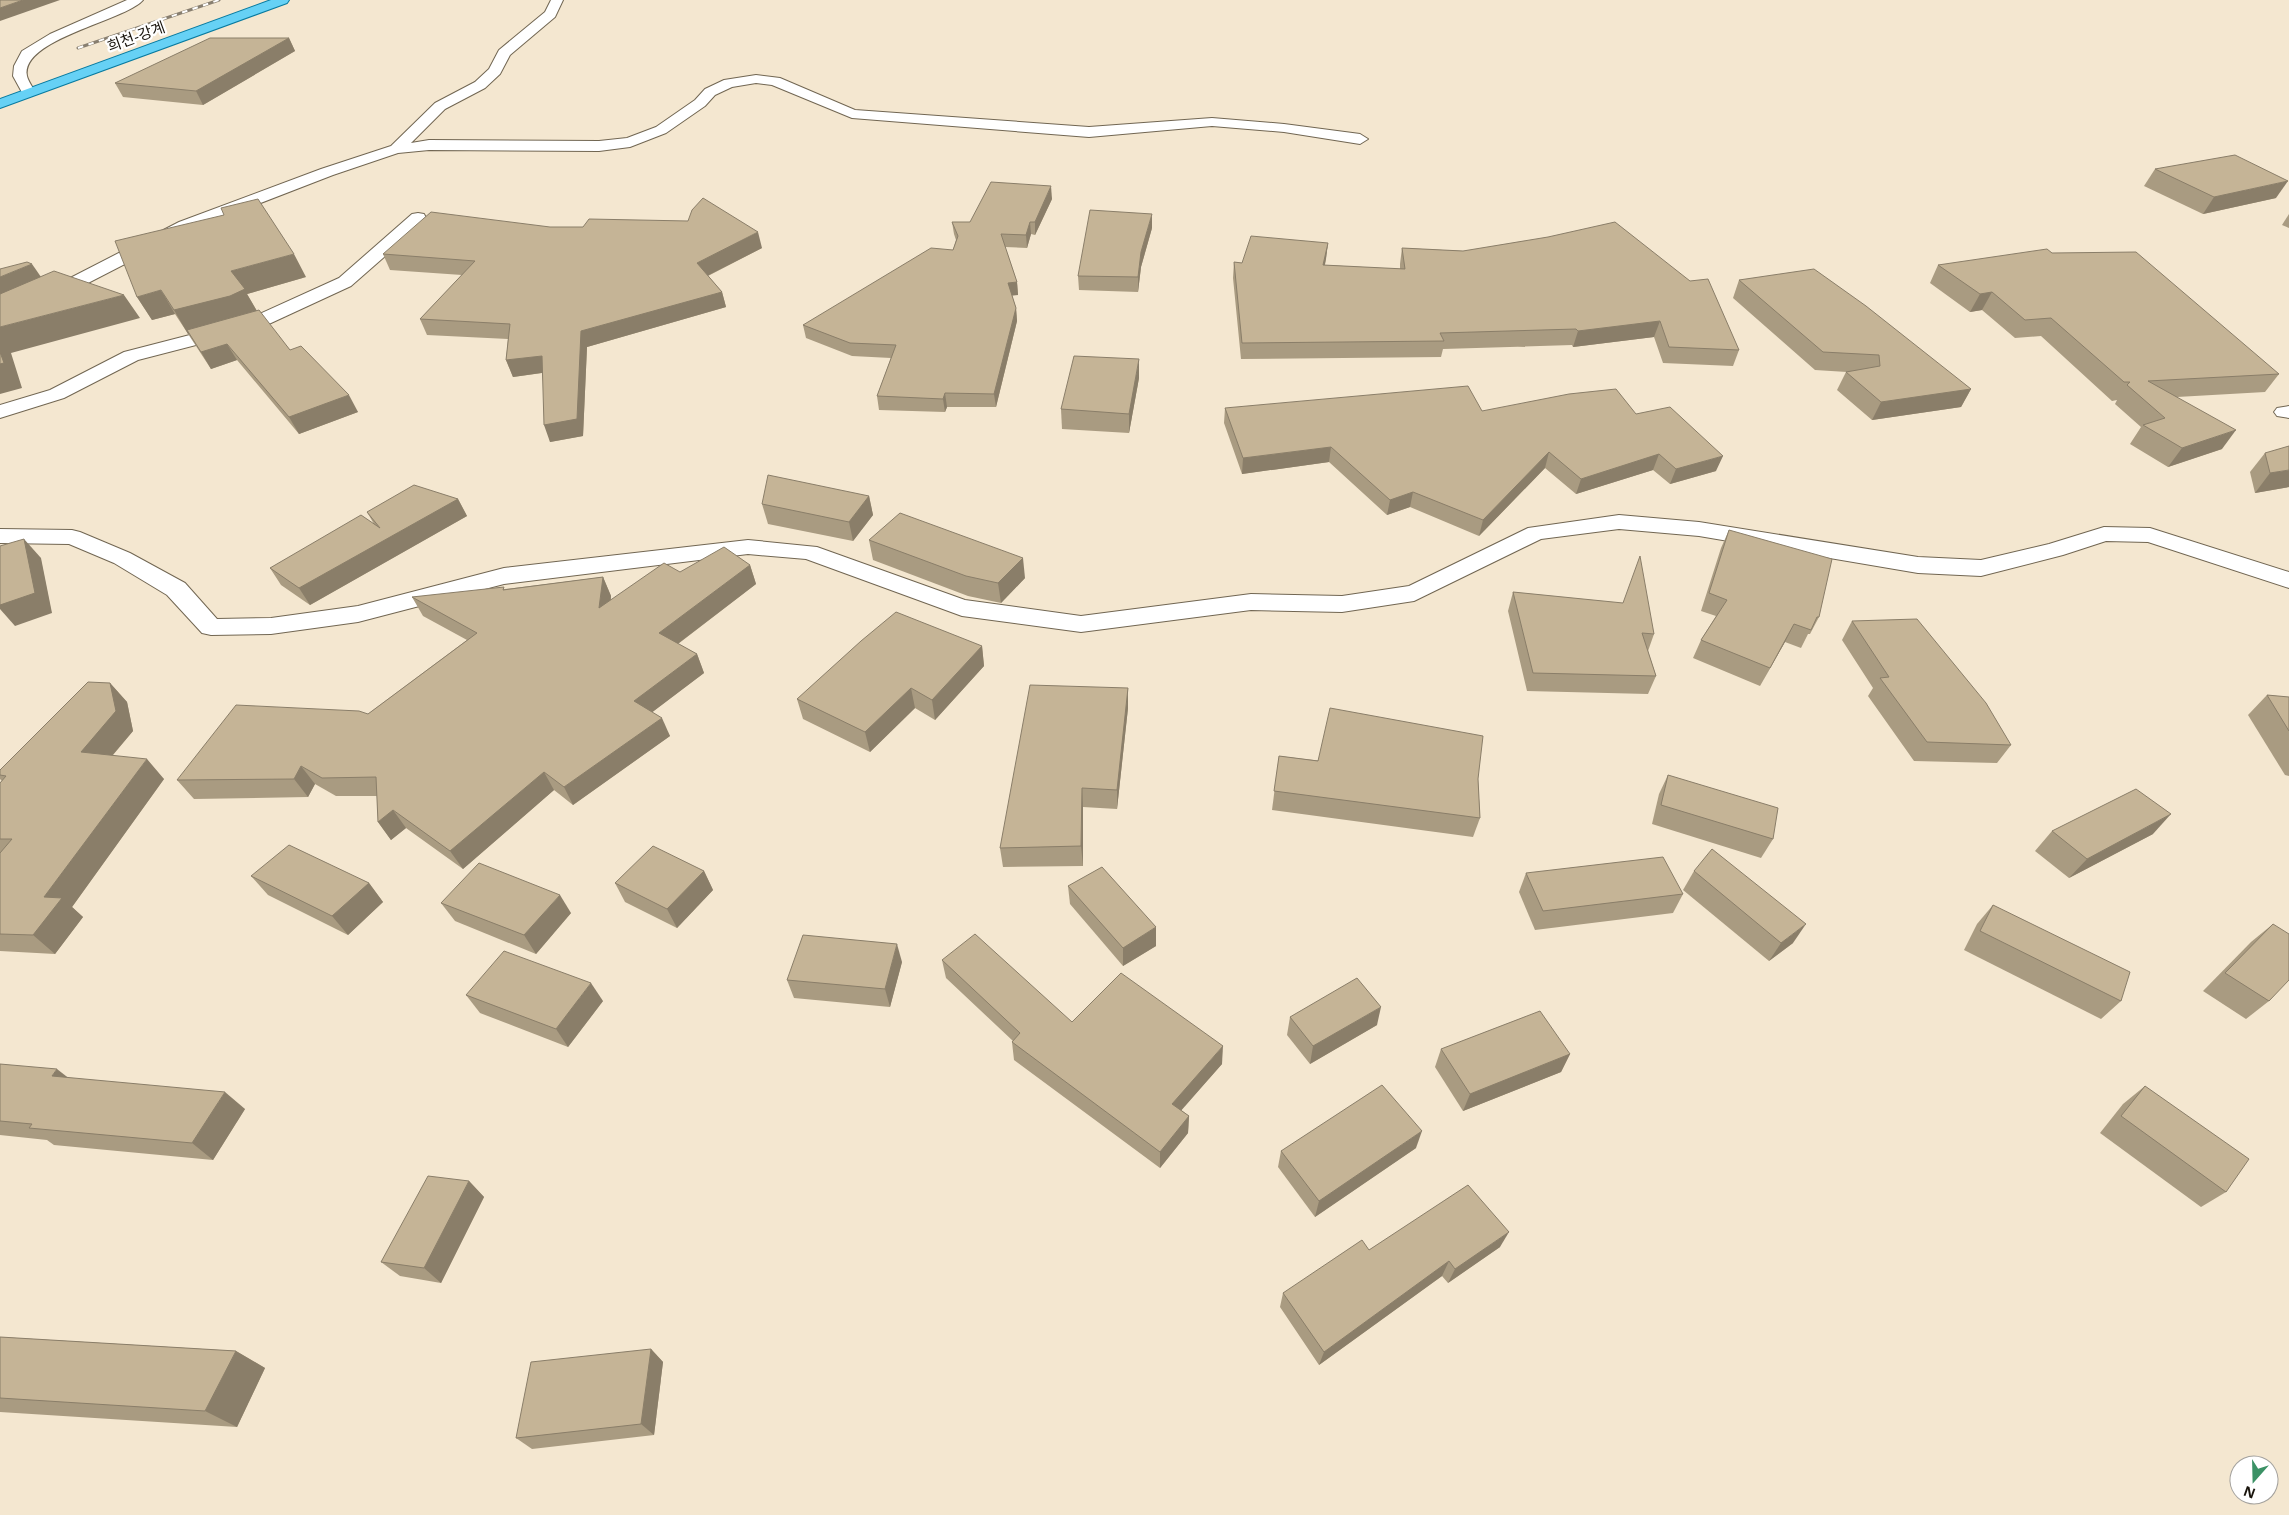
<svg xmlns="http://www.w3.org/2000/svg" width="2289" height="1515" font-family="'Open Sans','Noto Sans KR',sans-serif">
  <rect width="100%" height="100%" fill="#f4e7d0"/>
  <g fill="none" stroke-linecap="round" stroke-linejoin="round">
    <g stroke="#716652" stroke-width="2">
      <g id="minor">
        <path d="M127,0H143C125,21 20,39 27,76C28,81 33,88 36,93L29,97L24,96L13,76L14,66L22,51L50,34Z"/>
        <path d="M551,0H563L555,17L510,55L500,74L485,88L445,109L411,143L429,140L599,141L627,138L656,127L695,100L705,89L724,80L756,75L780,78L855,110L1089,127L1212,118L1284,124L1360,134L1368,139L1360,144L1284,132L1212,126L1089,137L852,118L772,85L756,83L732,87L715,95L705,106L666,133L630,147L599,151L429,150L398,153L333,175L191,230L55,300L0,323V310L43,292L179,222L321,169L391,146L435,103L475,82L489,69L499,50L545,12Z"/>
        <path d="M418,213L424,214L426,218L424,222L351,286L258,329L138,360L64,398L0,418V405L50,390L124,352L244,321L339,278L412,214Z"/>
        <path d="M2289,406V418L2277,416L2274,412L2277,408Z"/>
        <path d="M1619,515L1699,522L1918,557L1981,560L2049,544L2104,527L2150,528L2289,572V588L2148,542L2106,541L2063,555L1981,576L1918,573L1699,536L1619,529L1541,539L1414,601L1342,612L1251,610L1081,632L962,616L806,559L748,554L504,584L358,622L271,634L211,635L202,633L167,595L114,563L69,544L0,543V529L72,530L80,532L130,553L185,583L217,619L271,618L358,606L504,568L748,540L817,547L965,600L1081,616L1251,594L1342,596L1409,586L1528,528Z"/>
      </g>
    </g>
    <g stroke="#087a9f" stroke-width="2">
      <path id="primary" d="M271,0H289L287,3L0,108V99Z"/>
    </g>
    <use href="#minor" fill="#fff" fill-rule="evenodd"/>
    <use href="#primary" fill="#66d1f5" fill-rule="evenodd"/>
    <g stroke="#887f70" stroke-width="3">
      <path id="rail" d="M78,48L219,0"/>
    </g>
    <use href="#rail" stroke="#fff" stroke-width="2" stroke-dasharray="5.5" stroke-linecap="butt"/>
  </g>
  <g fill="#a99b81">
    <path d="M289,38L295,51L203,105L123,97L115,83Z"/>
    <path d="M2155,169L2276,198L2203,214L2144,186Z"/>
    <path d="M1052,199L1035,235L1031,234L1027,248L1005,247L1017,282L1018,295H1012L1016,308L1017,321L996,407H947L945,412L879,410L877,396L891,358L852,356L806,338L803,325L953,250L956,240L954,234L952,222H970Z"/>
    <path d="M2289,214V228L2282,225Z"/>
    <path d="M550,227L762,248L708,276L722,292L726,307L587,347L583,436L550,442L542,373L513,377L506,360L508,339L427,335L420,319L462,275L390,270L383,254Z"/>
    <path d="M1152,228L1141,267L1138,292L1079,290L1078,276Z"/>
    <path d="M1328,243L1325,265L1400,269V264L1402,248L1463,251L1739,350L1733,366L1663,363L1654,337L1573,347L1572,345L1443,349L1441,357L1241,359L1233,278L1234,262L1242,263Z"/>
    <path d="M2052,253L2279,374L2265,392L2177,397L2222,449L2168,467L2130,444L2141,427L2115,404L2117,400L2112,401L2041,336L2015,338L1982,310L1970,312L1930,283L1938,265Z"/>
    <path d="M306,277L247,294L257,311L290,350L358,412L299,434L237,360L211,369L175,314L152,320L137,297Z"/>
    <path d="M1739,280L1971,389L1961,407L1872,420L1837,390L1846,372H1847L1815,370L1733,298Z"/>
    <path d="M1139,378L1129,433L1062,429L1061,409Z"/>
    <path d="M1225,408L1482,411L1636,414L1716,471L1670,484L1653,470L1576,494L1545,468L1479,536L1410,507L1387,515L1329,462L1242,474L1224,423Z"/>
    <path d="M2265,453L2289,487L2255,493L2250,472Z"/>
    <path d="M869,496L873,515L853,541L768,524L762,504Z"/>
    <path d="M458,499L467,516L310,605L281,585L270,568L374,524L367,512Z"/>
    <path d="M1729,530L1819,617L1810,634H1808L1801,648L1785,642L1760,686L1693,658L1701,640L1716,616L1701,611L1721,548Z"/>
    <path d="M869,540L1025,578L1001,603L968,596L873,560Z"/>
    <path d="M750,565L756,584L678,644L697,654L704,673L652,712L670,736L573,805L554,790L463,869L406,828L391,840L378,822L377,796H336L315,784L308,797L194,799L177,780L368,714L467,640L423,616L412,597L505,589L603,577L611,596V600L680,572Z"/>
    <path d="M1513,592L1654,634L1648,651L1656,676L1648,694L1527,691L1508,611Z"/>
    <path d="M1852,621L2011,745L1997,763L1914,761L1868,696L1873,688L1842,640Z"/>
    <path d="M982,646L984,666L935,720L915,708L870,752L803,719L797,699Z"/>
    <path d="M110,683L127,702L133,731L113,755L164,779L72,907L83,917L55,954L0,951V783L2,781L0,779V770Z"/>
    <path d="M1128,688V708L1117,809L1083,807V866L1003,867L1000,848Z"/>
    <path d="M2267,695L2289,697V776L2285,775L2248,715Z"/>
    <path d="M1279,756L1478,779L1480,818L1473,837L1272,810Z"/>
    <path d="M1668,775L1773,839L1761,858L1652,824L1659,794Z"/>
    <path d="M2052,831L2153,834L2069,878L2035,851Z"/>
    <path d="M704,871L713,890L677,928L625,902L615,883Z"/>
    <path d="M1694,871L1793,943L1769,961L1683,890Z"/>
    <path d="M1526,873L1683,894L1673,913L1535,930L1519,892Z"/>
    <path d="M251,876L369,883L383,902L348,935L268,895Z"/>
    <path d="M1068,886L1156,946L1123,966L1070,904Z"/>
    <path d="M441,903L571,913L536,954L455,921Z"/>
    <path d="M1993,905L2121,1001L2101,1019L1964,950L1977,924Z"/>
    <path d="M2273,924L2269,1001L2246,1019L2203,991L2251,942Z"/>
    <path d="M942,960L1072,1022L1222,1064L1181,1110L1189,1116L1188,1133L1160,1168L1014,1060L1012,1042L1013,1041L946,978Z"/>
    <path d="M902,962L890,1007L794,998L787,980Z"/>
    <path d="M466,995L603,1001L568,1047L480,1013Z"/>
    <path d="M1290,1017L1377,1025L1310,1064L1287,1035Z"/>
    <path d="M1441,1049L1570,1054L1561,1072L1463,1111L1435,1067Z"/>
    <path d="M0,1064L69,1078L245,1109L213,1160L54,1145L47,1140L0,1135Z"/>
    <path d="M2145,1086L2226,1192L2201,1207L2100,1133L2123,1104Z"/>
    <path d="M1416,1148L1315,1217L1278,1167L1281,1151Z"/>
    <path d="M469,1181L484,1197L441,1283L400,1276L381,1262Z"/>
    <path d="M1500,1247L1448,1283L1442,1276L1319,1365L1280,1307L1283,1293L1369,1250Z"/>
    <path d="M0,1337L236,1351L265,1368L237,1427L0,1412Z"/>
    <path d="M651,1349L663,1362L654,1435L532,1449L516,1438Z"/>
  </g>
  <g fill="#8a7e69">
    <path d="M23,0H60L0,21V8Z"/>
    <path d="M289,38L295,51L203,105L196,91Z"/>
    <path d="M2288,181L2276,198L2203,214L2214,197Z"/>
    <path d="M1051,186L1052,199L1035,235V222Z"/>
    <path d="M1152,214V228L1141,267L1138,292V277L1141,252Z"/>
    <path d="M1030,222L1031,234L1027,248L1026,235Z"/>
    <path d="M758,232L762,248L701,279L697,263Z"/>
    <path d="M1328,243L1326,259L1321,281L1323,265Z"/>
    <path d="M294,254L306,277L247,294L258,313L243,319L188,334L174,310L231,271Z"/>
    <path d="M32,264L48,287L0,308V277Z"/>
    <path d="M1017,282L1018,295L1009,296L1008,283Z"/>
    <path d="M161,290L175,314L152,320L137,297Z"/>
    <path d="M722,292L726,307L587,347L583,436L550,442L544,425L581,331Z"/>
    <path d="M1992,292L1982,310L1970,312L1980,294Z"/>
    <path d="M124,295L140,318L11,353L22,388L0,394V327Z"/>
    <path d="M1016,308L1017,321L996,407L994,394Z"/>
    <path d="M1660,321L1654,337L1573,347L1578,331Z"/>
    <path d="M227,344L237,360L211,369L201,352Z"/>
    <path d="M542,356L548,372L513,377L506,360Z"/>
    <path d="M1139,359V378L1129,433V414Z"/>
    <path d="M1971,389L1961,407L1872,420L1881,402Z"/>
    <path d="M945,393L947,407L945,412L943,399Z"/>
    <path d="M349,395L358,412L299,434L289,417Z"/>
    <path d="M2236,430L2222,449L2168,467L2182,448Z"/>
    <path d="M1331,447L1329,462L1242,474L1243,458Z"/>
    <path d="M1549,452L1545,468L1479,536L1483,520Z"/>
    <path d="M1659,454L1653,470L1576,494L1581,479Z"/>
    <path d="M1723,456L1716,471L1670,484L1676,469Z"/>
    <path d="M2289,470V487L2255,493L2270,473Z"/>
    <path d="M1413,492L1410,507L1387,515L1390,500Z"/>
    <path d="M869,496L873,515L853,541L849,522Z"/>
    <path d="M458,499L467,516L310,605L299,588Z"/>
    <path d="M24,539L41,558L52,613L15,626L0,609V605Z"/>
    <path d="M1023,558L1025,578L1001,603L998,583Z"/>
    <path d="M750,565L756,584L667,652L659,633Z"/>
    <path d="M603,577L611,596L607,627L599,608Z"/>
    <path d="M1794,624L1785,642L1760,686L1770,668Z"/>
    <path d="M982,646L984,666L935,720L932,700Z"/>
    <path d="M697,654L704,673L642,720L634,701Z"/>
    <path d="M110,683L127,702L133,731L99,771L81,752Z"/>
    <path d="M911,688L915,708L870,752L865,732Z"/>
    <path d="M1128,688V708L1117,809V790Z"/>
    <path d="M662,718L670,736L573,805L564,787Z"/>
    <path d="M147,759L164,779L72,907L83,917L55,954L33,935L44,897Z"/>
    <path d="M301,766L315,784L308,797L294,779Z"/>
    <path d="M544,772L554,790L463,869L450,851Z"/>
    <path d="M1082,788L1083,807V866L1081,846Z"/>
    <path d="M393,810L406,828L391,840L378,822Z"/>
    <path d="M2171,814L2153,834L2069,878L2087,859Z"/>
    <path d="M704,871L713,890L677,928L667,909Z"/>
    <path d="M369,883L383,902L348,935L332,916Z"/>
    <path d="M560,895L571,913L536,954L524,935Z"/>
    <path d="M1806,924L1793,943L1769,961L1781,943Z"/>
    <path d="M1156,927V946L1123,966V948Z"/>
    <path d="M897,944L902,962L890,1007L885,989Z"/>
    <path d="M591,983L603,1001L568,1047L556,1029Z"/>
    <path d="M1381,1007L1377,1025L1310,1064L1313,1046Z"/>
    <path d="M1223,1046L1222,1064L1172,1121V1104Z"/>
    <path d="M1570,1054L1561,1072L1463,1111L1470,1094Z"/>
    <path d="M57,1069L80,1087L52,1076Z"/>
    <path d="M225,1092L245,1109L213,1160L192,1143Z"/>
    <path d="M1189,1116L1188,1133L1160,1168V1152Z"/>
    <path d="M1422,1131L1416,1148L1315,1217L1319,1201Z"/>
    <path d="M469,1181L484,1197L441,1283L424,1268Z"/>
    <path d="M1509,1232L1500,1247L1448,1283L1455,1269Z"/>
    <path d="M1449,1261L1442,1276L1319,1365L1324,1352Z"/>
    <path d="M651,1349L663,1362L654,1435L641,1424Z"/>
    <path d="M236,1351L265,1368L237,1427L205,1411Z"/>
  </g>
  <g fill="#c5b496" stroke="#8a7e69">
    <path d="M0,0H23L0,8Z"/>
    <path d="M210,38H289L196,91L115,83Z"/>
    <path d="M2235,155L2288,181L2214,197L2155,169Z"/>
    <path d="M991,182L1051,186L1035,222H1030L1026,235L1001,234L1017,282L1008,283L1016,308L994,394L945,393L943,399L877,396L896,345L850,343L803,325L931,248L953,250L958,236L952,222H970Z"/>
    <path d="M703,198L758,232L697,263L722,292L581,331L577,419L544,425L542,356L506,360L510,324L420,319L475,261L383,254L431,212L550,227H583L589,219L688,221L692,210Z"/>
    <path d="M258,199L294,254L231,271L245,289L230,296L174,310L161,290L137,297L115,241L224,215L221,208Z"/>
    <path d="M1090,210L1152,214L1141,252L1138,277L1078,276Z"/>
    <path d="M1615,222L1690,281L1708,279L1739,350L1669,347L1660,321L1578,331L1576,329L1440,333L1444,341L1242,343L1234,262L1242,263L1251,236L1328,243L1323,265L1405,269L1402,248L1463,251L1548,237Z"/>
    <path d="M2047,249L2052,253L2136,252L2279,374L2148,381L2236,430L2182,448L2143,425L2165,418L2127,385L2130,382H2124L2051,318L2025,320L1992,292L1980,294L1938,265Z"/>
    <path d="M27,262L32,264L0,277V269Z"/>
    <path d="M1814,269L1866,306L1971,389L1881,402L1846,372L1880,366L1879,355L1823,352L1739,280Z"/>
    <path d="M54,271L124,295L0,327V294Z"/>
    <path d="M259,310L290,350L301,346L349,395L289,417L227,344L201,352L187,330Z"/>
    <path d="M0,352L4,363L0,364Z"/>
    <path d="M1074,356L1139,359L1129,414L1061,409Z"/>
    <path d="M1468,386L1482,411L1569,394L1616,389L1636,414L1670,407L1723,456L1676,469L1659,454L1581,479L1549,452L1483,520L1413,492L1390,500L1331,447L1243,458L1225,408Z"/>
    <path d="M2289,446V470L2270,473L2265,453Z"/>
    <path d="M768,475L869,496L849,522L762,504Z"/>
    <path d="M414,485L458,499L299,588L270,568L361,515L380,528L367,512Z"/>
    <path d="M900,513L1023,558L998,583L966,576L869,540Z"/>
    <path d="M1729,530L1832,559L1819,617H1817L1811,630L1794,624L1770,668L1701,640L1727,600L1709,593Z"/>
    <path d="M24,539L35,593L0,605V546Z"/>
    <path d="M724,547L750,565L659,633L697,654L634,701L662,718L564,787L544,772L450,851L393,810L378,822L376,777L322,778L301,766L294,779L177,780L236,705L359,711L368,714L477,633L412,597L504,587L503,590L603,577L599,608L664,563L680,572Z"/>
    <path d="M1640,556L1654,634L1642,633L1656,676L1533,673L1513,592L1623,603Z"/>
    <path d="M896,612L982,646L932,700L911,688L865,732L797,699L861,641Z"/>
    <path d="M1917,619L1986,703L2011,745L1927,742L1880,678L1889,677L1852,621Z"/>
    <path d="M88,682L110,683L116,711L81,752L147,759L44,897L62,898L33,935L0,934V853L12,839H0V783L6,776L0,775V770Z"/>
    <path d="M1030,685L1128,688L1117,790L1082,788L1081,846L1000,848Z"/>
    <path d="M2267,695L2289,697V731Z"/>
    <path d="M1330,708L1483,736L1478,779L1480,818L1274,791L1279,756L1318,761Z"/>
    <path d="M1668,775L1778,808L1773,839L1661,805Z"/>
    <path d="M2136,789L2171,814L2087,859L2052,831Z"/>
    <path d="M289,845L369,883L332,916L251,876Z"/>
    <path d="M653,846L704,871L667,909L615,883Z"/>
    <path d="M1712,849L1806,924L1781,943L1694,871Z"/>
    <path d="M1663,857L1683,894L1543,911L1526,873Z"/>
    <path d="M479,863L560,895L524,935L441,903Z"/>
    <path d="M1102,867L1156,927L1123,948L1068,886Z"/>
    <path d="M1993,905L2130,972L2121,1001L1980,931Z"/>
    <path d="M2273,924L2289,934V980L2269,1001L2225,973Z"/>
    <path d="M975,934L1072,1022L1121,973L1223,1046L1172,1104L1189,1116L1160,1152L1012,1042L1020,1033L942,960Z"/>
    <path d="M803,935L897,944L885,989L787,980Z"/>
    <path d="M504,951L591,983L556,1029L466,995Z"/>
    <path d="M1357,978L1381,1007L1313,1046L1290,1017Z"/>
    <path d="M1540,1011L1570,1054L1470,1094L1441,1049Z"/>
    <path d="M0,1064L57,1069L52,1076L225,1092L192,1143L29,1128L32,1124L0,1121Z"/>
    <path d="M1382,1085L1422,1131L1319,1201L1281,1151Z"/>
    <path d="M2145,1086L2249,1159L2226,1192L2121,1116Z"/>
    <path d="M428,1176L469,1181L424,1268L381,1262Z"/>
    <path d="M1468,1185L1509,1232L1455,1269L1449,1261L1324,1352L1283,1293L1362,1240L1369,1250Z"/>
    <path d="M0,1337L236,1351L205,1411L0,1398Z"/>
    <path d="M651,1349L641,1424L516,1438L531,1362Z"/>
  </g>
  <g text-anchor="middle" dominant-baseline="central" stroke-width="4.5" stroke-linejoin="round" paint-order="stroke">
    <g font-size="15" fill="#18130b" stroke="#fff">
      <text transform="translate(136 36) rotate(-20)">희천-강계</text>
    </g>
  </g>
  <g transform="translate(2254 1480) rotate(200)"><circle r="24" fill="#ffffff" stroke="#a3a19d"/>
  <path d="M0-4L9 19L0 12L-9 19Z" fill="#3b9165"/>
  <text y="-8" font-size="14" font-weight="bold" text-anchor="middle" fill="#18130b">N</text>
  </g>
</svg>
